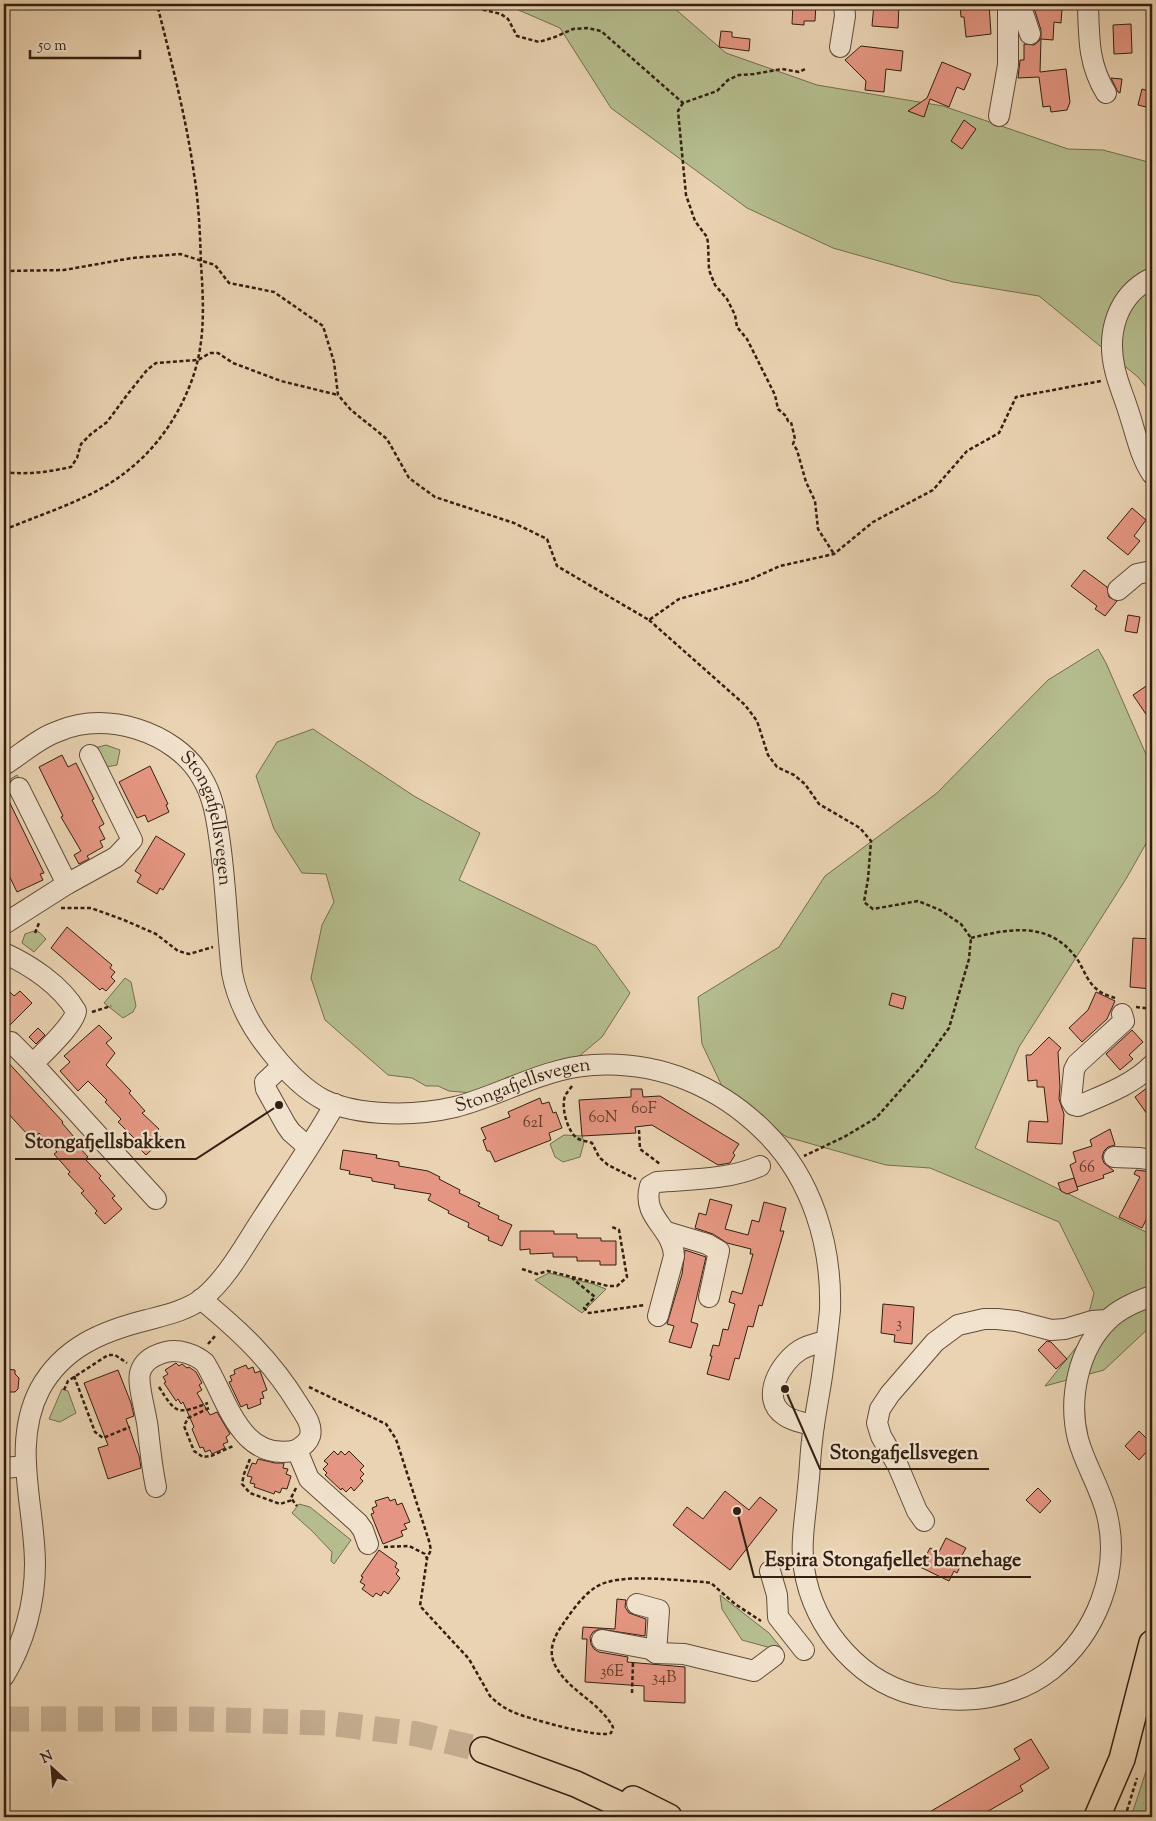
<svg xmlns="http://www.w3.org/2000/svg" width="1156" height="1821" font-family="'Sorts Mill Goudy',serif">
  <rect width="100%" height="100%" fill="#ead3b2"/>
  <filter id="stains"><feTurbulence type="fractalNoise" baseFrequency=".004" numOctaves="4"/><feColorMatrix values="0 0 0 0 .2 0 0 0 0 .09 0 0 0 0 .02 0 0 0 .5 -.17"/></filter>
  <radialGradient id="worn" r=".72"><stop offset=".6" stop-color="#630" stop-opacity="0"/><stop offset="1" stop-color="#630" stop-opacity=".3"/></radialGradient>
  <g fill="#b5bd8e" stroke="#746e50">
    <path d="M499,4H662L673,7L726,53L817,85L943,106L1068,149L1103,150L1152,163V394L1138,377L1039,296L953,282L833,248L747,208L611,108L560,28L507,5Z"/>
    <path d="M1098,649L1106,663L1152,768V833L1126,879L1019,1047L975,1148L1152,1235V1325L1104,1370L1045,1386L1082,1340L1094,1293L1059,1222L930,1168L886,1165L787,1137L730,1103L702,1044L698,997L779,947L825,876L937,793L1048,680Z"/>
    <path d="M313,729L414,796L480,833L459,880L596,946L630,993L602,1037L559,1073L472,1093L449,1091L438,1086H426L412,1078L388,1075L325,1020L311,978L322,925L334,902L326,874L302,873L274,829L256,776L277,742Z"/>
    <path d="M106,745L120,750L117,765L101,768L95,748Z"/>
    <path d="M17,775L23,785L4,795V783Z"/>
    <path d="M34,931L39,932L46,939L34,952L22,943L25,934Z"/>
    <path d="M125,978L131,982L136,1006L133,1012L123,1018L104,1003Z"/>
    <path d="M564,1135L582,1136L584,1142L580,1157L563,1162L555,1157L550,1144Z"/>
    <path d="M549,1273L593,1284L606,1289L582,1313L535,1280Z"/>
    <path d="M62,1389L68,1391L76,1413L60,1422L49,1419Z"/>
    <path d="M299,1504L310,1507L351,1540L334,1564L331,1561L332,1552L312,1531L292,1513Z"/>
    <path d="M720,1595L769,1633L782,1649L771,1648L742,1640L722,1609Z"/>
    <path d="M1152,1753V1817H1131Z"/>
  </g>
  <g fill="#e59682" stroke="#331f11">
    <path d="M793,4H816L815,21H804V25L792,24Z"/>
    <path d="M874,4H899L898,28L872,26Z"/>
    <path d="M972,4H989L991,34L966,37L964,17H961L960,5Z"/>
    <path d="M1033,5L1062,9L1061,23L1054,22L1053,40L1041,39L1040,72L1066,69L1070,102L1067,110L1051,112L1050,106L1043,107L1039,77L1018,78L1020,60H1024V44L1034,45L1039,41L1041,37V30Z"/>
    <path d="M1131,24L1132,53L1114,54L1113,25Z"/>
    <path d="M721,31L732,32V37L750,39L749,51L719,47Z"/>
    <path d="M861,46L903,51L901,71L886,69L884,92L865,90L866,81L845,60Z"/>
    <path d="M942,62L971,74L964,90L957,87L949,107L930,99L924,117L908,111L927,98Z"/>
    <path d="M1111,78L1122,79L1120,93L1118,92Z"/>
    <path d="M1142,89L1152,92L1150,108L1138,105Z"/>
    <path d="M964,120L976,129L962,149L951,141Z"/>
    <path d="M1132,508L1146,520L1134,536L1140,541L1128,555L1107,538Z"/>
    <path d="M1084,570L1107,587L1109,597L1117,601L1105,616L1095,609L1097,606L1071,586Z"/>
    <path d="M1128,615L1140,617L1137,633L1125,631Z"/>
    <path d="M1152,682V723L1133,695Z"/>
    <path d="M62,755L68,767L76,763L94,799L92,800L104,824L99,827L105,839L100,841L103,847L87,856L89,859L79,864L74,855L81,851L61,817L63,816L39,767Z"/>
    <path d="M150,766L168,804L166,805L169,812L148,822L145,815L137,818L119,782Z"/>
    <path d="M4,791L44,873L40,874L43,880L17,892L4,865Z"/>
    <path d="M156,836L185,854L163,890L160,888L157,894L137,882L141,875L135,871Z"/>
    <path d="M67,927L112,965L110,968L115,972L111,977L115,981L106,991L102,988L100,990L51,948Z"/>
    <path d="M1133,938L1152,939V989L1130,987Z"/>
    <path d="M4,986L14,996L20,991L32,1003L4,1031Z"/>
    <path d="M1096,992L1115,1001L1107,1019L1082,1042L1069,1028L1088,1010Z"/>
    <path d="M892,993L906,997L903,1009L889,1005Z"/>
    <path d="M99,1025L112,1038L106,1043L115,1053L106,1065L131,1091L129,1093L145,1111L142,1113L159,1129L156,1132L163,1139L146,1155L132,1141L135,1139L118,1122L121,1119L105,1102L107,1100L88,1081L78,1091L60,1071L70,1062L64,1056Z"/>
    <path d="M38,1028L45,1035L36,1044L29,1037Z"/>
    <path d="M1132,1030L1143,1042L1129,1055L1133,1059L1120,1070L1106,1054Z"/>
    <path d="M1049,1037L1061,1048L1058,1052L1060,1087L1059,1099L1064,1114L1062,1144L1027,1142L1029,1121L1048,1122L1044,1087H1037V1080L1028,1081L1026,1055H1031Z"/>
    <path d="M4,1058L63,1122L62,1123L74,1137L72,1139L88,1157L85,1159L101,1176L99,1178L115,1196L112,1198L122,1209L105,1224L95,1213L97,1211L81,1193L84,1191L68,1174L70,1172L54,1154L57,1152L39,1133L36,1137L31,1132L28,1135L4,1109Z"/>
    <path d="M1152,1084V1121L1135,1097Z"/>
    <path d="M631,1089H642L643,1097L660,1096L739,1144L733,1153L735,1155L730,1163L718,1165L652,1125L635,1127L636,1133L582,1136L579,1100L631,1097Z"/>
    <path d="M540,1098L542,1104L549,1102L553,1113L556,1112L562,1128L549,1133L551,1140L495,1162L490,1151H487L483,1140L486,1139L481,1128L510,1117L508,1112Z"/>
    <path d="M1110,1129L1115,1145L1108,1147L1104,1151L1102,1157L1104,1163L1114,1171L1103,1175L1104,1178L1077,1187L1070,1165L1076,1162L1073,1152L1092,1146L1090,1140Z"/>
    <path d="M343,1150L377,1155L376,1158L399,1162V1166L428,1171L440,1177L439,1179L460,1190L459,1193L480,1203L478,1206L499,1216L498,1219L512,1225L502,1246L488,1240L489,1237L468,1227L469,1223L448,1213L449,1211L428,1200L431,1194L394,1188L395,1185L372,1181V1178L349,1174L350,1171L340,1169Z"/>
    <path d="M1136,1170L1152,1172V1208L1142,1228L1119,1217L1140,1177L1134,1174Z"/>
    <path d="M1074,1178L1078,1190L1067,1194L1061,1191L1058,1183Z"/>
    <path d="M710,1199L732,1205L725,1229L748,1235L752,1220L759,1222L764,1202L786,1208L780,1231H784L762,1306L759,1305L753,1327L748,1326L739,1359L735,1358L729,1380L707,1374L712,1356H710L713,1345L719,1346L723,1329L728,1330L735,1304L729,1302L732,1291L742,1294L753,1254H750L751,1249L727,1243L713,1234L695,1228L699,1213L706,1215Z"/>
    <path d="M520,1231H554V1234H577V1238H601V1241H616V1265H600V1261H577V1257H553V1253L530,1254V1249L520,1250Z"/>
    <path d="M685,1250L706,1257L691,1322L698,1324L691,1348L669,1342L674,1326L667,1324L682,1274Z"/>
    <path d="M883,1304L914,1307L912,1344L894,1342L895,1335L881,1333Z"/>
    <path d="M1047,1341L1051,1342L1067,1359L1056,1369L1038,1350Z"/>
    <path d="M176,1363L179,1366L182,1364L187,1368L189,1367L196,1372L202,1383L199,1385L202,1390L197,1393L210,1415L217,1412L230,1434L226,1437L228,1442L223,1444L225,1448L212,1454L210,1450L205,1452L203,1447L200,1448L192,1429L194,1427L183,1402L181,1404L178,1399L176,1401L164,1383L166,1382L163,1377L168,1374L165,1370Z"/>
    <path d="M246,1365L248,1369L253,1367L255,1373L260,1371L267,1390L262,1392L264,1398L260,1399L261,1404L248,1409L247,1404L241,1407L229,1382L232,1381L230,1376L235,1374L234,1370Z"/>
    <path d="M4,1369L15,1370V1374L19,1378L18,1389L15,1392H4Z"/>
    <path d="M118,1370L131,1403L134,1416L126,1419L139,1456L141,1468L108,1479L98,1448L108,1445L84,1383Z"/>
    <path d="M1139,1431L1152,1444V1446L1139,1460L1125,1446Z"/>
    <path d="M334,1451L338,1455L341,1451L345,1455L349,1451L364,1466L360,1470L364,1474L360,1478L363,1481L354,1491L351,1487L346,1492L342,1488L341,1490L325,1475L327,1473L323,1469L328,1464L324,1461Z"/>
    <path d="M258,1459L275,1463H284L283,1468L288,1469L286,1474L291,1476L287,1489L282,1488L280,1493L275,1491L274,1494L254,1487L255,1484L250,1483L252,1477L247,1476L252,1463L256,1464Z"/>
    <path d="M1038,1488L1051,1501L1040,1513L1026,1500Z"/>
    <path d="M725,1491L749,1510L760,1497L777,1510L730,1570L673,1525L687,1507L703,1519Z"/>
    <path d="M388,1497L390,1501L395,1499L397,1505L402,1503L410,1522L404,1524L407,1529L401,1531L403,1536L383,1544L371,1514L374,1513L372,1508L377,1506L375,1501Z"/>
    <path d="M946,1538L966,1548L961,1557L964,1559L957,1573L954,1571L949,1581L920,1567L930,1548L939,1552Z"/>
    <path d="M379,1550L397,1563L395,1567L399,1570L396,1574L400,1578L388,1594L384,1591L381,1596L376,1593L373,1597L362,1589L365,1585L360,1582L363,1577L361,1576Z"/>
    <path d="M617,1599L626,1600L625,1607L629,1613L646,1619L645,1636L599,1629L593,1632L590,1637L591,1644L594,1649L599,1652L628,1657L627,1662L685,1667V1703L644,1701V1686L585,1682L587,1639H582L583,1627L615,1629Z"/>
    <path d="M1031,1739L1049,1768L1020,1786L1023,1791L978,1817H921L1020,1759L1014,1749Z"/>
  </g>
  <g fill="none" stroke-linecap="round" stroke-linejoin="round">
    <path stroke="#c5af92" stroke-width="25" stroke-dasharray="25 12" stroke-linecap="butt" d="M4,1719H195L327,1723L417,1734L483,1750"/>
    <g stroke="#614c39" stroke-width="22">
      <g id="minor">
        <path d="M1020,4L1030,34"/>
        <path d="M1088,4C1089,37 1088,64 1106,93"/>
        <path d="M840,47L845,16L844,4"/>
        <path d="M999,116L1008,65V4"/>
        <path d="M1152,278C1117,295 1106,333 1115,370C1118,384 1125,399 1129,413C1136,434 1140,456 1152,474"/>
        <path d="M1118,590L1137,574L1152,571"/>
        <path id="s1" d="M4,765C22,754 38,738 59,731C85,720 110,721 137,729C163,737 189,754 202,778C213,796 216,816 219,836C226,882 227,928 232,973C238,1004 252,1029 272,1053C287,1072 303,1089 324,1100C360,1117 417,1116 455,1107C502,1095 543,1068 593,1065C659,1061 719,1086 765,1132C812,1178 832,1245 830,1310C828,1332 825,1354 822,1376C819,1397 814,1419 812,1441C810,1456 810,1472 808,1487C806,1514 800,1542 804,1568C813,1630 863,1687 926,1697C970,1704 1015,1698 1051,1670C1096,1634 1121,1572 1107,1515C1101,1489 1085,1465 1078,1439C1068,1399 1078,1349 1108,1320C1120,1308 1137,1301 1152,1296"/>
        <path d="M19,788L67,884"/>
        <path d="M4,924L67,884L116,857L132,840L90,755"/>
        <path d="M4,953C30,965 61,985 76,1011C74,1025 43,1053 33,1064L156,1199"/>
        <path d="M1122,1014L1124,1021L1077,1064L1074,1070L1071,1100L1074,1105L1078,1106C1104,1095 1132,1085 1152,1065"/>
        <path d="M11,1042L33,1064"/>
        <path d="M282,1066L265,1082L266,1089L286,1125L291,1132L308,1147"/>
        <path d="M1114,1157L1140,1158L1152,1160"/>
        <path d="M667,1232L707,1244L719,1251L709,1297"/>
        <path d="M201,1299C241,1332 271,1360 298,1404C304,1414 313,1424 310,1436C308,1443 302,1446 297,1450L309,1479L358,1523L363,1530L368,1544"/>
        <path d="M658,1316L674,1256C673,1227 641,1218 650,1186L657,1182C691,1179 728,1180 760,1166"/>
        <path d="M814,1425C804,1423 792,1421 784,1415C759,1398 781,1362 800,1350C808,1345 818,1343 826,1341"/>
        <path d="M4,1468L26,1466"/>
        <path d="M156,1487C152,1468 150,1449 148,1430C147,1415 137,1386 140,1373C143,1361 154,1355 166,1352C179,1349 195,1354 205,1363C227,1398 240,1464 297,1450"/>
        <path d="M924,1521L917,1511L898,1466L881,1436L877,1423L880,1409L890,1394L935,1342L958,1325L984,1319H997L1016,1321L1051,1330L1065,1329L1092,1321L1107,1320"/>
        <path d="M770,1571L777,1595L778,1617L804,1650"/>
        <path d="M637,1604L659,1610L656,1653"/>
        <path d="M602,1640L650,1649L656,1653L684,1654L754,1671L774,1656"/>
        <path d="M4,1676C24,1643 35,1603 35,1564C35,1507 11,1444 40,1389C63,1347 103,1331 147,1320C166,1315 188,1310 203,1298C227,1278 243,1248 260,1222C285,1183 312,1145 335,1104"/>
      </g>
    </g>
    <g stroke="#331f11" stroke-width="28">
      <g id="major">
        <path d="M483,1750L576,1784L646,1817"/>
        <path d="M633,1799L669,1817"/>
        <path d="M1097,1817L1122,1759L1152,1643"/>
      </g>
    </g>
    <g stroke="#331f11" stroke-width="2.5" stroke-dasharray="4 2.5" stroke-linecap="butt">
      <path d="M471,4L480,9L501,14L508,19L517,36L539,42L555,37L573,29L587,28L601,31L683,103L717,91L728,80L739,75L754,74L782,69L799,72L807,68"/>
      <path d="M683,103L678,111L686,195L695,221L707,237L708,243L709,270L715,285L727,299L735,315L737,327L747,339L775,395L778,409L786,416L788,421L791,422L795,439L793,444L797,450L806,482L815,501L818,529L834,554"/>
      <path d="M4,271L64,270L132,258L180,254L215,265L229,283L274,292L323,326L334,362L338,395L351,410L387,439L409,478L435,497L514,523L547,539L557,566L649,620L679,599L749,580L780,566L834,554L873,522L933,490L967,451L999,433L1016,397L1101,381"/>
      <path d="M4,472C26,475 49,472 71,467L77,458L81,444L91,434L107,422L127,395L147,370L156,363L198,360L210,353H218L233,363L281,381L338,395"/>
      <path d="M4,530C48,511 95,499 132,467C164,441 189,399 198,359C205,328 203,295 201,264C200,234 199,204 194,174C186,117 171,60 157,4"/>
      <path d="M649,620L745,705L757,721L768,755L777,767L794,775L805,784L819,804L860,828L871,841L868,879L864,902L873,909L918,901L940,910L961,924L971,938L969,959L949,1028L921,1067L876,1118L844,1137L804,1156"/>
      <path d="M61,908H91L124,920L156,934L178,951L189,954L213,947"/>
      <path d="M35,933L39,923"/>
      <path d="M971,938C1008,929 1047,921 1074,955C1083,965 1086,982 1098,990C1102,994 1110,996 1115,998"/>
      <path d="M1136,1007L1152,1009"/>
      <path d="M92,1012L111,1006"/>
      <path d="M572,1086C570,1089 567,1092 565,1096C561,1107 567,1131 577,1138C581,1141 587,1141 592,1143L599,1157L608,1165L636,1179"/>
      <path d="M639,1130L640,1149L660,1164"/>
      <path d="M522,1269L537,1274L548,1271L608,1286H617L627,1277L619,1230L610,1226"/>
      <path d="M574,1277L573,1279L595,1297L584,1308L589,1313L645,1305"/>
      <path d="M208,1344L216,1335"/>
      <path d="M74,1376L95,1432L103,1438L130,1427"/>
      <path d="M159,1387C176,1414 177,1415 208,1403"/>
      <path d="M309,1387L386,1424L396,1439L429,1541L431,1550L427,1558"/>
      <path d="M64,1390L68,1381L108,1355H115L127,1363"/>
      <path d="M209,1408L188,1418L184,1426L194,1451L203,1457L211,1456L233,1446"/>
      <path d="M250,1459L244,1474L242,1484L250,1493L280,1504L292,1500"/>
      <path d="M296,1488L291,1498L297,1506"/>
      <path d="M384,1547L409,1546L425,1554L427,1559L420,1606L469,1659L490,1696C497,1703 504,1708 513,1712C526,1718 600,1739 611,1733L613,1727C599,1701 566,1690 554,1663C548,1649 555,1635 563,1624C572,1611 583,1595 596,1587C619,1572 677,1581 705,1582L711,1583L735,1604L761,1621"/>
      <path d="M632,1693L633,1662"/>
      <path d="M1125,1817L1137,1778"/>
    </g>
    <use href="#minor" stroke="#f1e2cd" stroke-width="20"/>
    <use href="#major" stroke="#ead3b2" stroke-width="25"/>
  </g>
  <g text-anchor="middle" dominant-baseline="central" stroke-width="4.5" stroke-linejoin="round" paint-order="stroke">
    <g font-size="16" fill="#603d2d">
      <text x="644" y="1109">60F</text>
      <text x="603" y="1118">60N</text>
      <text x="533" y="1123">62I</text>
      <text x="1087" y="1168">66</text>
      <text x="899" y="1324">3</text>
      <text x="612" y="1672">36E</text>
      <text x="664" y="1678">34B</text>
    </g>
    <g font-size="19" fill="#331f11" stroke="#f1e2cd">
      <text stroke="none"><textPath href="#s1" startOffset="268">Stongafjellsvegen</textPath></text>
      <text stroke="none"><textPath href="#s1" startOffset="792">Stongafjellsvegen</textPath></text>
    </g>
  </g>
  <path fill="none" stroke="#331f11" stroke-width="2" d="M279 1105L196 1159H15M785 1389L820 1469H989M737 1511L754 1577H1031"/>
  <g fill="#331f11" stroke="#f1e2cd" stroke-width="2">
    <circle cx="279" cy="1105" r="5"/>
    <circle cx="785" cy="1389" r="5"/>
    <circle cx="737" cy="1511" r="5"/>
  </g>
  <g font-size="20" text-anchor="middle" font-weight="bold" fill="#331f11" stroke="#f1e2cd" stroke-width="4.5" stroke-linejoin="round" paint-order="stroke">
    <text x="105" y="1148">Stongafjellsbakken</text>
    <text x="904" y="1459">Stongafjellsvegen</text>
    <text x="893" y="1566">Espira Stongafjellet barnehage</text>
  </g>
  <rect width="1156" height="1821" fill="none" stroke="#ead3b2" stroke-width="20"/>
  <rect x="5" y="5" width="1146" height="1811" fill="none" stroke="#331f11" stroke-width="2.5"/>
  <rect x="10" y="10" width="1136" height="1801" fill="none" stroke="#331f11"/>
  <g transform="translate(52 1768) rotate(334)" stroke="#f1e2cd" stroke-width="4" paint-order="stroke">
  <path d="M0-4L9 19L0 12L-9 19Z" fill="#331f11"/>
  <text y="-8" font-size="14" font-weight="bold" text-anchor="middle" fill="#331f11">N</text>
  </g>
  <path d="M30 50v8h110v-8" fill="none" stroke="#331f11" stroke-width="2.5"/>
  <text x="38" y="50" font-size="15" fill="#331f11" stroke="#f1e2cd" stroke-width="4" paint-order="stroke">50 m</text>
  <rect width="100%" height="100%" filter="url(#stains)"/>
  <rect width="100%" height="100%" fill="url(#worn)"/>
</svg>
